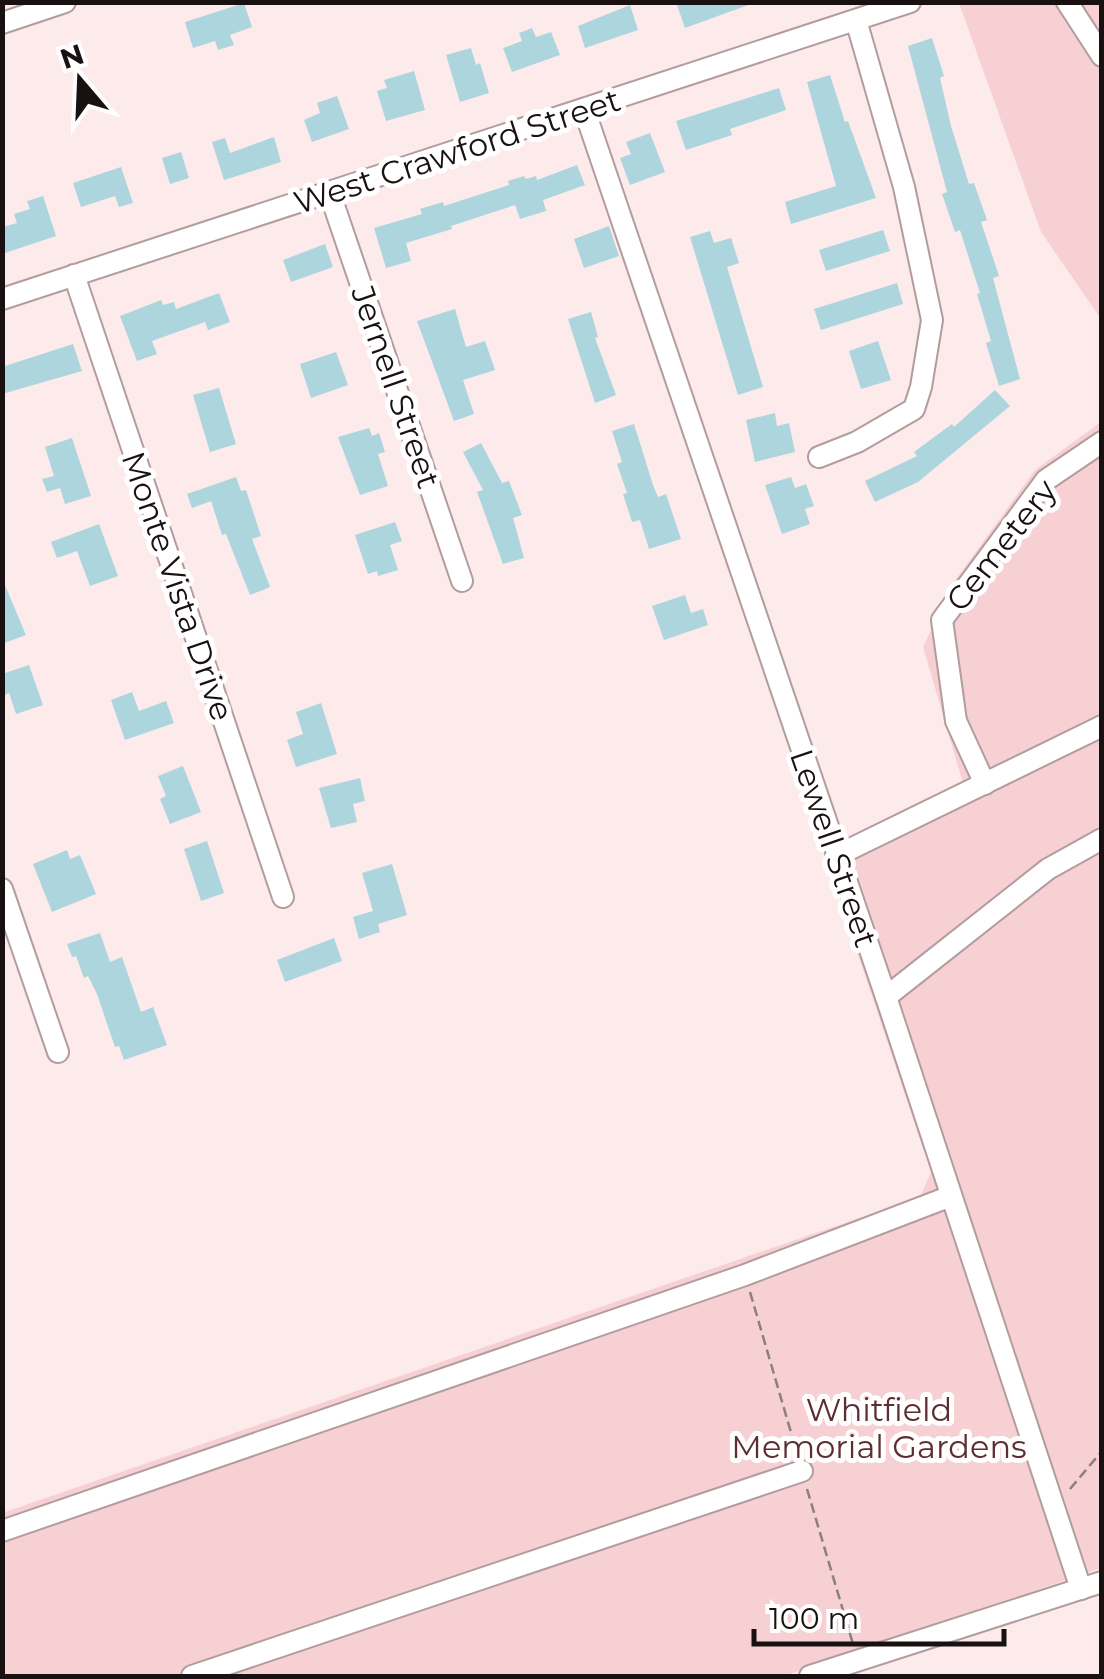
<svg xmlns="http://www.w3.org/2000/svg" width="1104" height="1679" font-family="Montserrat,sans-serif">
  <rect width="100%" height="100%" fill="#fdebec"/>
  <g fill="#f7d0d4">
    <path d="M959,3H1101V319L1041,232Z"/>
    <path d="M1101,422V1568L784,1676H3L2,1513L920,1197L931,1172L824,853L963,783L923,647L954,582L1035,470Z"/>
  </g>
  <g fill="#acd5de">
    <path d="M676,2H751V4L685,28Z"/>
    <path d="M244,3L252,27L230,35L234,45L218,50L215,41L193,48L185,22Z"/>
    <path d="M630,5L638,30L585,48L578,26Z"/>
    <path d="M532,28L536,37L551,32L560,55L512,72L503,48L522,41L519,33Z"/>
    <path d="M932,38L944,76L940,78L951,126L969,184L974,183L987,220L981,222L999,276L993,278L1020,379L999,386L986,343L991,341L977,294L980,293L960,230L955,232L942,194L947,192L908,46Z"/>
    <path d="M471,48L476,65L480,63L489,93L460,102L446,55Z"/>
    <path d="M414,71L425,110L386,121L377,91L387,88L384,80Z"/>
    <path d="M830,75L845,122L848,121L876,198L791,224L785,202L836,186L807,82Z"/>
    <path d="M779,88L786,110L730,129L732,135L686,150L676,121Z"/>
    <path d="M337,96L349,129L312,142L304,120L320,113L317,103Z"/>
    <path d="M650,133L665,172L630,185L620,158L631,154L626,142Z"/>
    <path d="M274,137L281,162L224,180L212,142L225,138L230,153Z"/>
    <path d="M181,152L189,178L170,184L162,158Z"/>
    <path d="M577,165L585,185L543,200L546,211L520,219L515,205L451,226L452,229L406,243L411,261L386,268L374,228L422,214L420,209L443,202L444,206L509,185L508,181L524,176L526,179L536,176L537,180Z"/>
    <path d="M121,167L133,203L119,207L115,196L81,207L73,183Z"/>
    <path d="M43,196L56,236L2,254V227L17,223L14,214L30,209L27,201Z"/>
    <path d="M609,226L619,256L584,268L574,239Z"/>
    <path d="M883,230L890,251L826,271L819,250Z"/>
    <path d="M710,231L714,243L731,238L739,263L727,267L763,387L738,395L690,237Z"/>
    <path d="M325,244L333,267L291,282L283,260Z"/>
    <path d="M897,283L903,304L821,330L814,309Z"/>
    <path d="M219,293L230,322L208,330L205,322L152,341L157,354L137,361L120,316L161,300L163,305L174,302L176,309Z"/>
    <path d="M455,309L466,347L485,341L495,370L463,380L474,414L454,421L417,321Z"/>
    <path d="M591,312L598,337L595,338L616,395L595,403L568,319Z"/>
    <path d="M878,341L891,380L861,389L849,351Z"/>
    <path d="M73,344L82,371L2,394V367Z"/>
    <path d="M336,352L348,385L311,398L300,364Z"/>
    <path d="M219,388L236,444L210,452L193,395Z"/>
    <path d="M995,390L1010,406L918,482L875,502L865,481L917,456L914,452L952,424L954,427Z"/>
    <path d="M775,413L777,426L789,423L795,452L755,462L746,420Z"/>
    <path d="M634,424L653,485L658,497L666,494L681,539L649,549L640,520L632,522L623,494L627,493L617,464L622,462L612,431Z"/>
    <path d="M369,428L372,436L379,433L385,452L378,454L388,486L360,495L338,437Z"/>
    <path d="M72,438L91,496L65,504L60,488L47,492L42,479L54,476L45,447Z"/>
    <path d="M481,443L502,483L509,481L522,515L513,518L524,558L503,564L477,492L483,490L463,452Z"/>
    <path d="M236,477L241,491L246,490L261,536L252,539L270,587L250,595L226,534L222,535L211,501L192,508L187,494Z"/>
    <path d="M791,477L795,488L806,484L814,506L805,509L810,524L782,534L765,485Z"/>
    <path d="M395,522L402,541L390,545L398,570L378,576L377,571L368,574L355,535Z"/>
    <path d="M99,524L118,576L90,586L77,551L57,558L51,542Z"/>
    <path d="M2,578L26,635L2,644Z"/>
    <path d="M685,595L691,613L703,609L708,625L664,640L652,606Z"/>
    <path d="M29,665L43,705L16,714L9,693L2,696V674Z"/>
    <path d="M132,692L139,711L166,701L174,723L125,740L111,700Z"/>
    <path d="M321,703L337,754L296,767L287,740L303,734L296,712Z"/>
    <path d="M183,766L201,812L170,824L160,799L166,796L158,776Z"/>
    <path d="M360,778L365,801L353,804L357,822L331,828L319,788Z"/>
    <path d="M207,841L224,893L201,901L184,849Z"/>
    <path d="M67,850L70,859L80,855L96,894L52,912L33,864Z"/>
    <path d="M392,864L407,915L378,924L380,932L359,939L353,917L373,911L362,873Z"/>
    <path d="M100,933L110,962L122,957L141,1012L153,1007L167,1045L124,1060L119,1046L115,1047L97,994L88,976L84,978L76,956L72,957L67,944Z"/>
    <path d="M334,938L342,961L285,982L277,960Z"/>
  </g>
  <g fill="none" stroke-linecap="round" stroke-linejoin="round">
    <g stroke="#b29c9e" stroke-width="24">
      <g id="minor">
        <path d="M1067,2L1102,56"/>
        <path d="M2,23L65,2"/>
        <path d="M584,109L886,997L1081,1589"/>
        <path d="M330,194L462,581"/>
        <path d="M74,275L283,897"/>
        <path d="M2,299L910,2"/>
        <path d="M819,457L857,442L914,409L921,387L932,320L904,187L856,20"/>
        <path d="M985,784L956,721L942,620L1046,480L1102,442"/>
        <path d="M836,856L1102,726"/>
        <path d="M2,889L58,1052"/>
        <path d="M886,997L1048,869L1102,839"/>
        <path d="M2,1531L745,1275L951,1196"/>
        <path d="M192,1676L802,1471"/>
        <path d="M810,1676L1102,1582"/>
      </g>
    </g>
    <g stroke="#8c7f80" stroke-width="2.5" stroke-dasharray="10 5" stroke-linecap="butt">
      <path d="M750,1292L797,1453"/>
      <path d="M807,1489L853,1644"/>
      <path d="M1070,1489L1102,1451"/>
    </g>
    <use href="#minor" stroke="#fff" stroke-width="20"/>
  </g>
  <g text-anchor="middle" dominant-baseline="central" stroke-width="10" stroke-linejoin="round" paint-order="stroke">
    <g font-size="32" fill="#181011" stroke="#fff">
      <text transform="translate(457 151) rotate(-18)">West Crawford Street</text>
      <text transform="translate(396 387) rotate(71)">Jernell Street</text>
      <text transform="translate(1001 545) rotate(-52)">Cemetery</text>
      <text transform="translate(178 586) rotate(71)">Monte Vista Drive</text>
      <text transform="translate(834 848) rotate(71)">Lewell Street</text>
    </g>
    <g font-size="32" fill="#5f2c33" stroke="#fff">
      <text x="879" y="1409">Whitfield<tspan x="879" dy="37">Memorial Gardens</tspan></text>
    </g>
  </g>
  <rect width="1104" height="1679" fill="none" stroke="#181011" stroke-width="10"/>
  <g transform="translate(80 80) rotate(341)" stroke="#ffffff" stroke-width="8" paint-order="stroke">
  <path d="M0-8L18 38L0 25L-18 38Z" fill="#181011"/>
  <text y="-15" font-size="28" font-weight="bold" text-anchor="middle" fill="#181011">N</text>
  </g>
  <path d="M754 1629v15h250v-15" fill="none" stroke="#181011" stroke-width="5"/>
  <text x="769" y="1629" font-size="30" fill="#181011" stroke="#ffffff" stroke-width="8" paint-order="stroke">100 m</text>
</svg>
